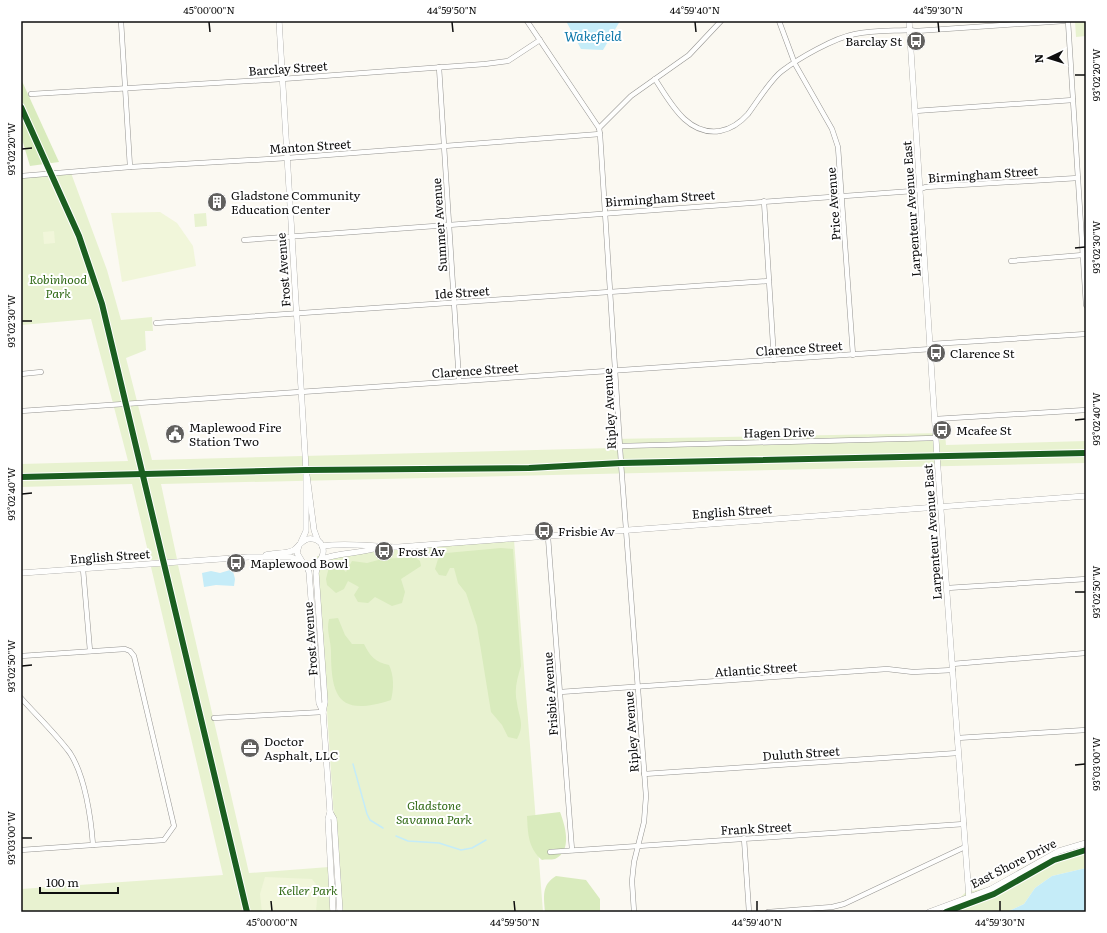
<svg xmlns="http://www.w3.org/2000/svg" width="1107" height="933" font-family="Literata,serif">
  <rect width="100%" height="100%" fill="#fbf9f2"/>
  <g fill="#e8f2d0">
    <path d="M1075,21H1086V36L1076,37Z"/>
    <path d="M71,173L107,270L121,320L152,317L153,331H145L146,350L126,358L152,460L612,448V439L945,433L946,445L1086,441V463L161,484L177,559L150,560L132,484L21,487V464L128,461L91,319L21,325V176Z"/>
    <path d="M206,213L207,226L195,227L194,214Z"/>
    <path d="M514,540L543,912H340L317,556Z"/>
    <path d="M178,565L249,873L329,867L330,912H21V889L223,875L151,567Z"/>
    <path d="M1086,847V868L1052,876L1035,888L1024,904L1007,912H945L966,892L1008,884L1056,855Z"/>
  </g>
  <g fill="#d9ebbd">
    <path d="M21,79L59,162L30,166L21,136Z"/>
    <path d="M501,548L513,549L521,666C517,679 514,690 517,703C519,718 525,724 517,739L508,737L502,725L491,712L477,626L466,593L458,583L454,568H450L446,576L439,575L435,569L438,559L446,553Z"/>
    <path d="M415,557L420,561L421,566L401,579L405,592L402,603L392,606L375,597L368,603L358,602L354,595L359,587L348,581L344,589L336,593L327,585L326,579L329,567L337,564L346,572L352,561L367,563L382,559Z"/>
    <path d="M338,618L345,635L352,644H364C370,656 375,662 389,665C394,675 394,689 391,700C341,716 331,700 331,652C331,639 326,632 329,619Z"/>
    <path d="M560,812C565,825 573,851 555,859C551,860 545,859 542,860C528,848 528,834 527,816Z"/>
    <path d="M556,876L586,880L600,899V912H545C544,897 541,885 556,876Z"/>
  </g>
  <g fill="#f1f6da">
    <path d="M160,212L177,223L193,246L196,266L122,282L111,213Z"/>
    <path d="M54,231L55,243L44,244L43,232Z"/>
    <path d="M265,877L312,879L318,887L316,912H262L260,894Z"/>
  </g>
  <g fill="#c5ecf8">
    <path d="M566,21H620L603,50L581,49Z"/>
    <path d="M230,570L233,571L235,579L234,586L216,585L204,587L202,573L211,571L220,573Z"/>
    <path d="M1086,868V912H1007L1024,904L1035,888L1052,876Z"/>
  </g>
  <g fill="none" stroke-linecap="round" stroke-linejoin="round">
    <g stroke="#c5ecf8" stroke-width="1.5">
      <path d="M353,764L367,814L370,820L383,828"/>
      <path d="M396,836L408,841L439,843L461,850L472,848L486,840"/>
    </g>
    <g stroke="#959491" stroke-width="5.5">
      <g id="minor">
        <path d="M121,21L130,167"/>
        <path d="M527,21L599,128L600,134L621,463L646,796L644,822L634,862L632,881L634,912"/>
        <path d="M779,21L795,64L832,129L838,147L853,355"/>
        <path d="M1068,21L1086,305"/>
        <path d="M439,67L459,381"/>
        <path d="M655,79C670,102 687,136 720,131C731,129 740,123 748,114C757,102 771,79 782,71C799,58 834,38 855,34C873,30 892,31 910,30L916,31L1064,21"/>
        <path d="M31,94L282,79L485,64L508,61L540,40"/>
        <path d="M915,111L1073,100"/>
        <path d="M599,128L631,96L689,55L721,21"/>
        <path d="M21,176L130,167L287,158L600,134"/>
        <path d="M764,201L774,360"/>
        <path d="M244,240L913,191L926,187L1078,178"/>
        <path d="M1011,261L1083,255"/>
        <path d="M156,323L769,281"/>
        <path d="M931,344L1086,334"/>
        <path d="M21,374L41,372"/>
        <path d="M21,411L931,349"/>
        <path d="M935,419L1086,410"/>
        <path d="M621,446L936,438"/>
        <path d="M548,537L572,850"/>
        <path d="M83,569L90,651"/>
        <path d="M947,588L1086,579"/>
        <path d="M21,656L125,649L130,651L134,656L174,826L164,840L21,850"/>
        <path d="M952,664L1086,653"/>
        <path d="M560,692L887,669L913,672L953,670"/>
        <path d="M21,698C37,716 56,734 70,753C85,776 91,818 93,845"/>
        <path d="M214,718L323,712"/>
        <path d="M957,738L1086,730"/>
        <path d="M644,774L958,753"/>
        <path d="M744,838L749,912"/>
        <path d="M550,852L964,824"/>
        <path d="M768,912L832,907L844,904L965,847"/>
      </g>
    </g>
    <g stroke="#959491" stroke-width="6">
      <g id="tertiary">
        <path d="M279,21L306,470V531L301,542"/>
        <path d="M909,21L937,456L969,898"/>
        <path d="M307,476L314,530L318,541"/>
        <path d="M322,546C348,542 374,547 399,547L1086,496"/>
        <path d="M266,555C274,553 287,554 294,550C299,546 302,540 308,539C326,537 328,558 314,565L303,563L297,553L299,545"/>
        <path d="M322,559C341,552 361,554 380,547"/>
        <path d="M318,563L316,573L325,702L323,712"/>
        <path d="M306,565L309,572L319,703L323,712L330,812L334,819L340,912"/>
        <path d="M21,573L248,557H291L300,561"/>
        <path d="M330,812L328,819L333,912"/>
        <path d="M929,912L991,889L1059,851L1086,843"/>
      </g>
    </g>
    <use href="#minor" stroke="#fefefd" stroke-width="4.5"/>
    <use href="#tertiary" stroke="#fefefd" stroke-width="5.5"/>
    <g stroke="#fff" stroke-width="8">
      <g id="cycleway">
        <path d="M21,107L79,236L102,304L247,912"/>
        <path d="M21,477L306,470L529,468L621,463L1086,453"/>
        <path d="M946,912L994,894L1054,860L1086,850"/>
      </g>
    </g>
    <use href="#cycleway" stroke="#1b5e20" stroke-width="6"/>
  </g>
  <path fill="none" stroke="#0e0e0e" stroke-width="1.5" d="M209,22L210,32M452,22L453,32M695,22L696,32M938,22L939,32M1075,75H1085M22,149L32,148M1075,248L1085,247M22,321H32M1075,420L1085,419M22,494L32,493M1075,592H1085M22,666L32,665M1075,765L1085,764M22,838H32M271,901L272,911M514,901L515,911M757,901V911M1000,901V911"/>
  <defs>
    <g id="bus-disc" transform="scale(1)"><circle r="9.5" fill="#61605e" stroke="#fff"/><path d="M-5-6H5V4H4V6H2V4H-2V6H-4V4H-5ZM-3.5-4V0h7V-4ZM-3.5 1.2v1.5H-2V1.2ZM2 1.2v1.5H3.5V1.2Z" fill="#fff"/></g>
    <g id="building-disc" transform="scale(1)"><circle r="9.5" fill="#61605e" stroke="#fff"/><path d="M-4-6H4V6H1V3H-1V6H-4ZM-2.5-4.3h1.7v1.8h-1.7ZM.8-4.3h1.7v1.8H.8ZM-2.5-1h1.7V.8h-1.7ZM.8-1h1.7V.8H.8Z" fill="#fff"/></g>
    <g id="civic-disc" transform="scale(1)"><circle r="9.5" fill="#61605e" stroke="#fff"/><path d="M-.6-6.5H3V-4.5H.6V-3L4-1V1h2V6H-6V1h2V-1L-.6-3ZM-1.2 2.5V6h2.4V2.5Z" fill="#fff"/></g>
    <g id="office-disc" transform="scale(1)"><circle r="9.5" fill="#61605e" stroke="#fff"/><path d="M-6-3h4V-5.5h4V-3h4V5H-6ZM-1-4.5V-3h2v-1.5ZM-6 0V1H6V0Z" fill="#fff"/></g>
  </defs>
  <g fill-rule="evenodd">
    <use href="#bus-disc" x="916" y="41"/>
    <use href="#building-disc" x="217" y="202"/>
    <use href="#bus-disc" x="936" y="353"/>
    <use href="#bus-disc" x="942" y="430"/>
    <use href="#civic-disc" x="175" y="434"/>
    <use href="#bus-disc" x="544" y="531"/>
    <use href="#bus-disc" x="384" y="551"/>
    <use href="#bus-disc" x="236" y="563"/>
    <use href="#office-disc" x="250" y="748"/>
  </g>
  <g text-anchor="middle" dominant-baseline="central" stroke-width="4" stroke-linejoin="round" paint-order="stroke">
    <g font-size="12" fill="#0e0e0e" stroke="#fff" text-anchor="start">
      <text x="902" y="41" text-anchor="end">Barclay St</text>
      <text x="231" y="195">Gladstone Community<tspan x="231" dy="14">Education Center</tspan></text>
      <text x="950" y="353">Clarence St</text>
      <text x="189" y="427">Maplewood Fire<tspan x="189" dy="14">Station Two</tspan></text>
      <text x="956" y="430">Mcafee St</text>
      <text x="558" y="531">Frisbie Av</text>
      <text x="398" y="551">Frost Av</text>
      <text x="250" y="563">Maplewood Bowl</text>
      <text x="264" y="741">Doctor<tspan x="264" dy="14">Asphalt, LLC</tspan></text>
    </g>
    <g font-size="12" fill="#0e0e0e" stroke="#fff">
      <text transform="translate(288 68) rotate(-4)">Barclay Street</text>
      <text transform="translate(310 146) rotate(-4)">Manton Street</text>
      <text transform="translate(983 174) rotate(-4)">Birmingham Street</text>
      <text transform="translate(660 198) rotate(-4)">Birmingham Street</text>
      <text transform="translate(833 204) rotate(-94)">Price Avenue</text>
      <text transform="translate(911 209) rotate(-94)">Larpenteur Avenue East</text>
      <text transform="translate(439 225) rotate(-94)">Summer Avenue</text>
      <text transform="translate(283 270) rotate(-94)">Frost Avenue</text>
      <text transform="translate(462 292) rotate(-4)">Ide Street</text>
      <text transform="translate(799 348) rotate(-4)">Clarence Street</text>
      <text transform="translate(475 370) rotate(-4)">Clarence Street</text>
      <text transform="translate(609 409) rotate(-93)">Ripley Avenue</text>
      <text transform="translate(779 432) rotate(-1)">Hagen Drive</text>
      <text transform="translate(732 511) rotate(-4)">English Street</text>
      <text transform="translate(932 532) rotate(-94)">Larpenteur Avenue East</text>
      <text transform="translate(110 556) rotate(-4)">English Street</text>
      <text transform="translate(310 639) rotate(-94)">Frost Avenue</text>
      <text transform="translate(756 669) rotate(-4)">Atlantic Street</text>
      <text transform="translate(550 694) rotate(-94)">Frisbie Avenue</text>
      <text transform="translate(631 732) rotate(-94)">Ripley Avenue</text>
      <text transform="translate(801 753) rotate(-4)">Duluth Street</text>
      <text transform="translate(756 828) rotate(-3)">Frank Street</text>
      <text transform="translate(1013 863) rotate(-27)">East Shore Drive</text>
    </g>
    <g font-size="12" font-style="italic" fill="#336b18" stroke="#fff">
      <text x="58" y="279">Robinhood<tspan x="58" dy="14">Park</tspan></text>
      <text x="434" y="805">Gladstone<tspan x="434" dy="14">Savanna Park</tspan></text>
      <text x="308" y="890">Keller Park</text>
    </g>
    <g font-size="13" font-style="italic" fill="#0c77aa" stroke="#fff">
      <text x="593" y="35">Wakefield</text>
    </g>
  </g>
  <rect width="1107" height="933" fill="none" stroke="#ffffff" stroke-width="44"/>
  <g transform="translate(1049 58) rotate(266)" stroke="#ffffff" stroke-width="3" paint-order="stroke">
  <path d="M0-3L7 15L0 10L-7 15Z" fill="#0e0e0e"/>
  <text y="-6" font-size="11" font-weight="bold" text-anchor="middle" fill="#0e0e0e">N</text>
  </g>
  <path d="M40 887v6h78v-6" fill="none" stroke="#0e0e0e" stroke-width="2"/>
  <text x="46" y="887" font-size="12" fill="#0e0e0e" stroke="#ffffff" stroke-width="3" paint-order="stroke">100 m</text>
  <rect x="22" y="22" width="1063" height="889" fill="none" stroke="#0e0e0e" stroke-width="1.5"/>
  <g font-size="10" text-anchor="middle" fill="#0e0e0e">
    <text x="209" y="14">45°00'00"N</text>
    <text x="452" y="14">44°59'50"N</text>
    <text x="695" y="14">44°59'40"N</text>
    <text x="938" y="14">44°59'30"N</text>
    <text transform="translate(1096 75) rotate(-90)" y="4">93°02'20"W</text>
    <text transform="translate(11 149) rotate(-90)" y="4">93°02'20"W</text>
    <text transform="translate(1096 247) rotate(-90)" y="4">93°02'30"W</text>
    <text transform="translate(11 321) rotate(-90)" y="4">93°02'30"W</text>
    <text transform="translate(1096 419) rotate(-90)" y="4">93°02'40"W</text>
    <text transform="translate(11 494) rotate(-90)" y="4">93°02'40"W</text>
    <text transform="translate(1096 592) rotate(-90)" y="4">93°02'50"W</text>
    <text transform="translate(11 666) rotate(-90)" y="4">93°02'50"W</text>
    <text transform="translate(1096 764) rotate(-90)" y="4">93°03'00"W</text>
    <text transform="translate(11 838) rotate(-90)" y="4">93°03'00"W</text>
    <text x="272" y="926">45°00'00"N</text>
    <text x="515" y="926">44°59'50"N</text>
    <text x="757" y="926">44°59'40"N</text>
    <text x="1000" y="926">44°59'30"N</text>
  </g>
</svg>
